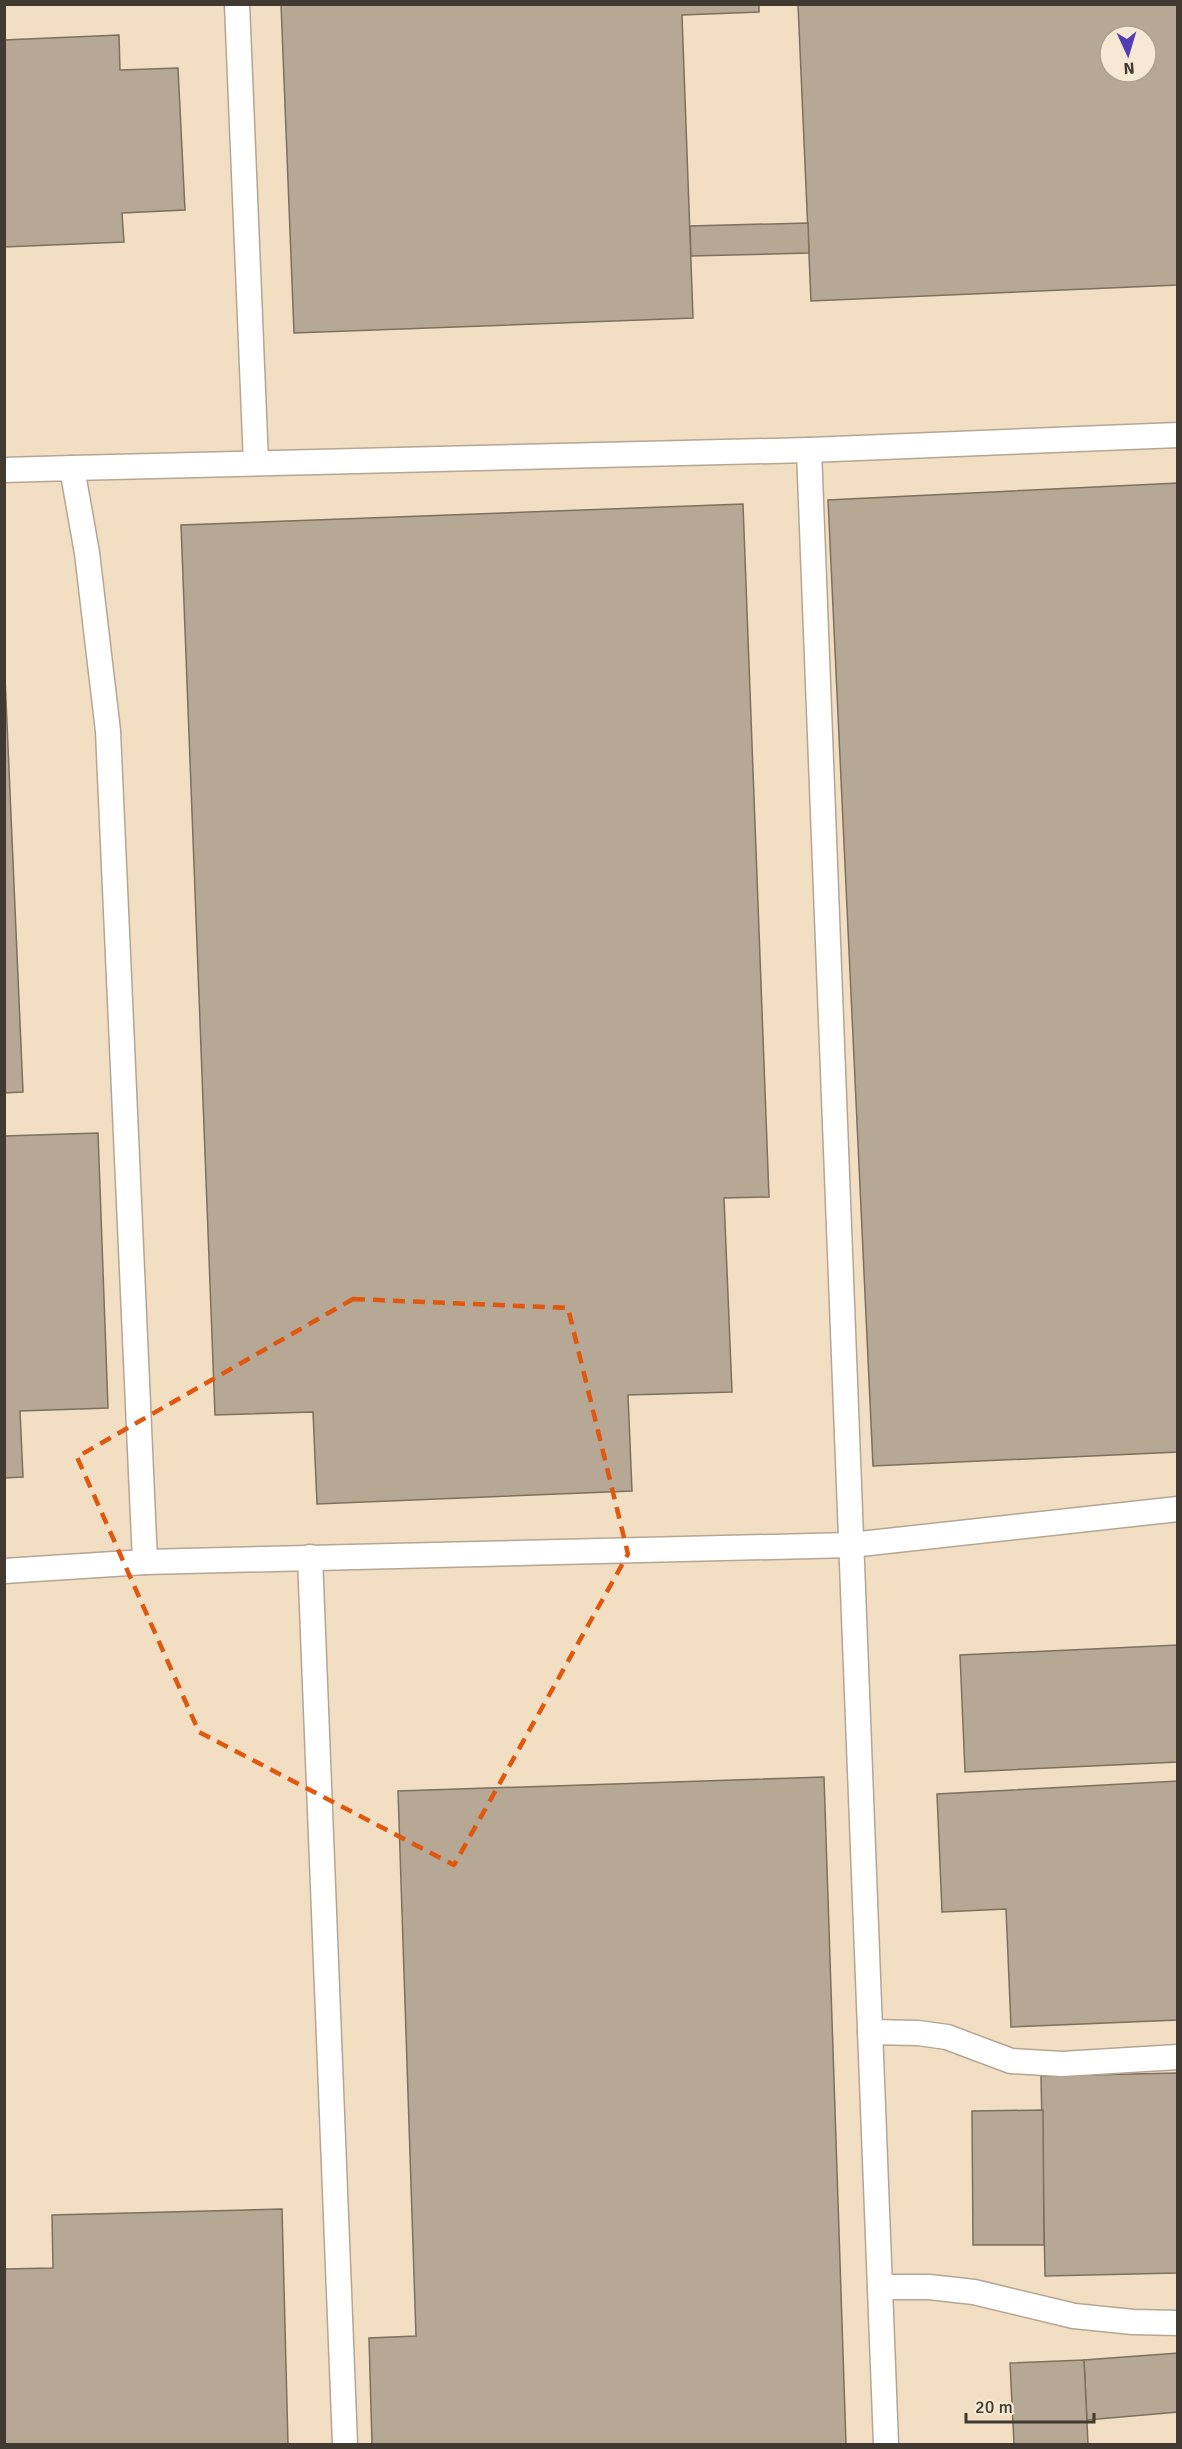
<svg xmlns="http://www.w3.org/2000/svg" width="1182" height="2449" font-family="Signika,sans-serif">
  <rect width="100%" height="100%" fill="#f7e8d3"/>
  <path fill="#f2dec3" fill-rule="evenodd" d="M5,5H1177V2444H5ZM1110,36H1146V72H1110Z"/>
  <g fill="#b6a894" stroke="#7d705e" stroke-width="1.5" fill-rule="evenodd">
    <path d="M281,4H759V12L682,15L693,318L294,333Z"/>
    <path d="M798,4H1178V285L811,301ZM1110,36H1146V72H1110Z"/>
    <path d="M119,35L120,70L178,68L185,210L122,213L124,242L4,247V40Z"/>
    <path d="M808,223L809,253L691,256L690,226Z"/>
    <path d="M1178,483V1452L873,1466L828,500Z"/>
    <path d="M743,504L769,1197L724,1198L732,1392L628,1395L632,1491L317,1504L313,1412L215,1415L181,525Z"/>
    <path d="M4,654L23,1092L4,1093Z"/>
    <path d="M98,1133L108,1408L20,1411L23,1477L4,1478V1136Z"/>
    <path d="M1178,1645V1762L965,1772L960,1655Z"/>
    <path d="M824,1777L846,2444H372L369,2338L416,2336L398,1791Z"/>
    <path d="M1178,1781V2020L1011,2027L1006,1909L942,1912L937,1794Z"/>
    <path d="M1178,2073V2273L1045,2276L1041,2076Z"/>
    <path d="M1043,2110L1044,2245H973L972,2111Z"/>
    <path d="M282,2209L288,2444H4V2269L53,2268L52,2215Z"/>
    <path d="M1178,2353V2412L1087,2420L1084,2360Z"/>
    <path d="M1084,2360L1088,2444H1014L1010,2363Z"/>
  </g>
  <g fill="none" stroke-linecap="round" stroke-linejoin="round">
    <g stroke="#b4a693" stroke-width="27">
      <g id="service">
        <path d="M237,4L256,463"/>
        <path d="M809,450L886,2444"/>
        <path d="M72,468L809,450L1178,435"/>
        <path d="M4,470L72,468L87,553L108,731L145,1562"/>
        <path d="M310,1557L345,2444"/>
        <path d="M4,1571L145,1562L851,1545L1178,1509"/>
        <path d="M870,2032L918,2033L947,2037L1011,2061L1062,2064L1178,2057"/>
        <path d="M880,2287H929L974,2292L1074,2316L1133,2322L1178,2323"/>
      </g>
    </g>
    <use href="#service" stroke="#fff" stroke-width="24"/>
  </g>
  <path fill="none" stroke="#e0570e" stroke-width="4.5" stroke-dasharray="12 8" stroke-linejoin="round" d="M353,1299L568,1308L628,1554L454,1865L199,1732L77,1457Z"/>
  <rect width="1182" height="2449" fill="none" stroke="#403a32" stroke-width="12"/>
  <g transform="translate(1128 54) rotate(176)"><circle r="28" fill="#f7e8d3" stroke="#aea293" stroke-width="1.5"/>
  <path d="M0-4.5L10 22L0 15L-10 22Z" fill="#533cb4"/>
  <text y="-9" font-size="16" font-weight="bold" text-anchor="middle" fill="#403a32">N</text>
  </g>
  <path d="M966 2413v9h128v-9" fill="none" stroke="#403a32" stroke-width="3"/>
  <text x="975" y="2413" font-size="18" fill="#403a32" stroke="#f7e8d3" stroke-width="4.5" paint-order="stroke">20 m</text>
</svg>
